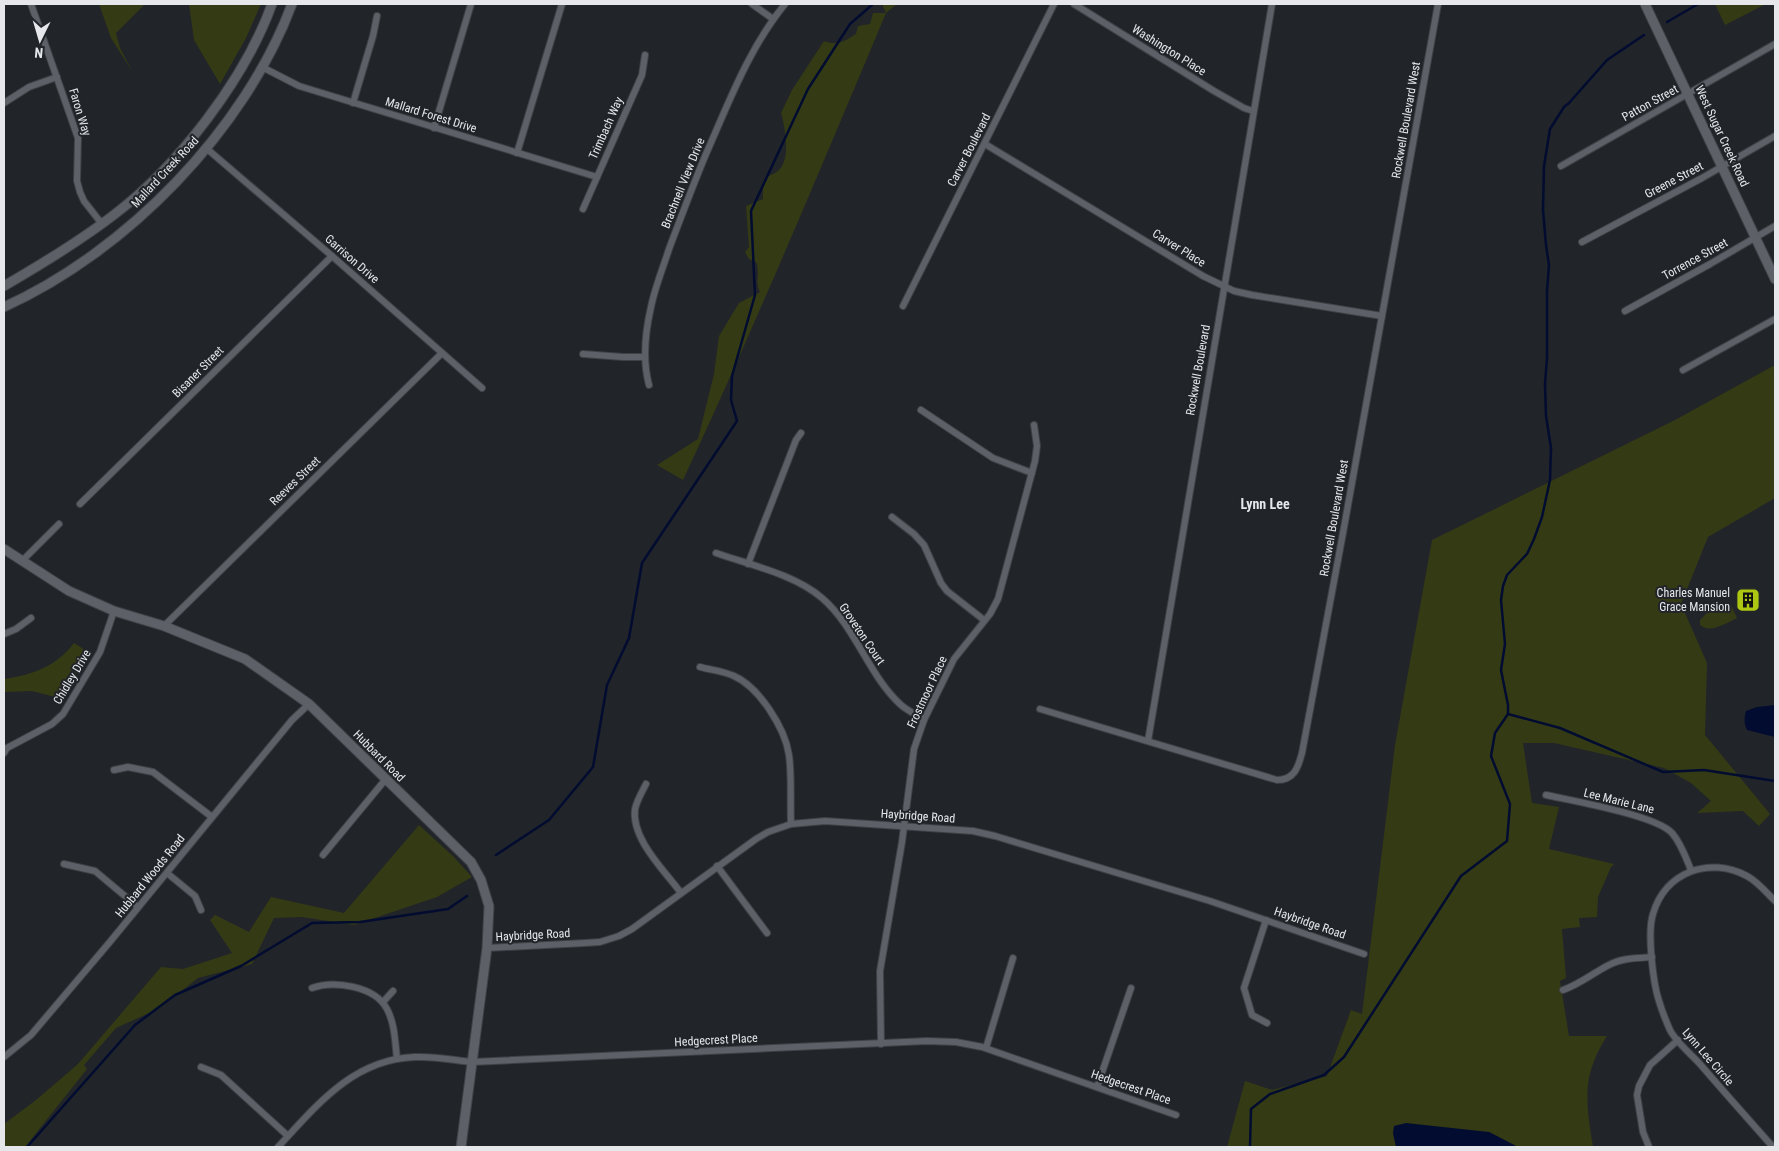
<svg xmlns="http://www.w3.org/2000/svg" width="1779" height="1151" font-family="'Roboto Condensed',sans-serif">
  <rect width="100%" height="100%" fill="#212429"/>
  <g fill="#343b14">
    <path d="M99,4H145L116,33L120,48L132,71L111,38Z"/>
    <path d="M189,4H261L246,38L220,84L194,40Z"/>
    <path d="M882,4H897L886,13C820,170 755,326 683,480L657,465L698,439L714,374L719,336L739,303L760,292C754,280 761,273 756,262L749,259L745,252L749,247L746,206L763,199C761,165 774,183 783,164C789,152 785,126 781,113L792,90L824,41C838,46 845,41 856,34L858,26L870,24L873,13H886Z"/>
    <path d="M1715,4H1766L1725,25Z"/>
    <path d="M1775,365V498L1708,537L1681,604L1707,663L1705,735L1770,814L1759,826L1743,811L1697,813L1711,801L1691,783L1664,768L1554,743H1523L1532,803L1559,807L1549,849L1614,864L1611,867L1598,897L1597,917L1579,918L1580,927L1562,929L1566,978L1560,981L1569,1036H1607C1581,1077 1586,1102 1593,1147H1518L1489,1132L1393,1133L1396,1147H1227L1245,1081L1272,1090L1327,1076L1351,1010L1362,1014L1395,745L1432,540L1675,420Z"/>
    <path d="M1730,603L1737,618C1726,623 1711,634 1700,625V620L1708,612Z"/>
    <path d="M74,643L90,653L59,698L32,691L4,692V679C32,675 57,666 74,643Z"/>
    <path d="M419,825L454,857L472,877L437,897L354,925L302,917L274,918L252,964L198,978L160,1008L116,1028L84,1065L87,1069L25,1147H4V1124L36,1100L78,1064L161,967L183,969L232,953L210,920L215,915L249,932L271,897L344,913Z"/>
  </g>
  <g fill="#020c30">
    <path d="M1775,705V737L1747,730C1744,724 1744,718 1746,711L1757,707Z"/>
    <path d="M1406,1123L1489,1132L1518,1147H1396L1393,1133L1394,1126Z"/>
  </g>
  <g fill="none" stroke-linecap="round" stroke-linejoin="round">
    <g stroke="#020c30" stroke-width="2.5">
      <path d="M1667,22L1698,4"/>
      <path d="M1508,714L1560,728L1663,772L1704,770L1775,781"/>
      <path d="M496,855L549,820L593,767L607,685L629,638L642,563L737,421L731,400L732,376L755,295L751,211L808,89L850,24L873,4"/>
      <path d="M27,1147L135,1025L175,995L241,966L312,923L360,922L448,909L467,896"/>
      <path d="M1250,1147L1251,1109L1270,1094L1324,1075L1344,1057L1461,876L1507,841L1510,804L1491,756L1495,733L1508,714V705L1501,670L1505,644L1501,600L1503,586L1507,575L1527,554L1534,539L1542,517L1550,480L1551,448L1546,416L1545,384L1547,358V291L1549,265L1546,245L1543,210L1544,166L1550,129L1564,107L1569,103L1607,60L1644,35"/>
    </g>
    <g stroke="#3f4146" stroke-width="8">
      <g id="minor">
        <path d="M31,4L78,138L77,181L80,192L84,201L102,224"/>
        <path d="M752,4L773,19"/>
        <path d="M1074,4L1214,91L1244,108L1253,111"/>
        <path d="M262,67L299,86L597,177"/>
        <path d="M4,103L29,87L57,77"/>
        <path d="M353,103L373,36L377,16"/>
        <path d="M434,128L471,4"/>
        <path d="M985,144L1203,276L1234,291L1252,295L1382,316"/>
        <path d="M206,148L332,256L482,388"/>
        <path d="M517,153L562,4"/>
        <path d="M1561,166L1775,44"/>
        <path d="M583,209L642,75L645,55"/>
        <path d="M1582,242L1702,178L1775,136"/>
        <path d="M903,306L1054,4"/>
        <path d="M1625,311L1710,264L1775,226"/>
        <path d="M583,354L623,357H644"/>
        <path d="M1683,370L1775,319"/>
        <path d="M649,385C642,359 645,333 651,307C655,287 663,268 669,249C681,217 693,185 706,154C729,102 749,48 785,4"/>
        <path d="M921,410L993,458L1032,473"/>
        <path d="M80,504L332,256"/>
        <path d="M892,517L914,534L924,545L941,583L947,591L984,620"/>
        <path d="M716,553C750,565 794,574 822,598C856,627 868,675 901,705C908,711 917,715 924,720"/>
        <path d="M22,561L59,524"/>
        <path d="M748,564L796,440L801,433"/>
        <path d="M164,626L442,353"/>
        <path d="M4,634L16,629L31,618"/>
        <path d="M700,667C711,670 723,671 734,676C759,687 785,728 789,755C792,777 790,801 791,824"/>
        <path d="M1040,709L1277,780C1294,780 1298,768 1302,753L1343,533L1438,4"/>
        <path d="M1148,741L1272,4"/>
        <path d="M4,753L7,748L52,724L63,714L100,652L114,611"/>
        <path d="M114,770L128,767L153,772L212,817"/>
        <path d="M646,784C642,792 637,800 635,809C631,839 665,871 681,893"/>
        <path d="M1546,795C1573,801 1655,815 1672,833C1681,843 1686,858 1691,870"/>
        <path d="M323,855L385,780"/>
        <path d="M64,864L95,871L138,907"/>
        <path d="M717,866L767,933"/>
        <path d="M167,873L195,896L201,910"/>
        <path d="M1266,920L1244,988L1252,1015L1267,1023"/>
        <path d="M487,948L585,943L600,942L619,936L632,929L756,839L768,832L791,824L825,821L973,831L995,836L1210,901L1364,954"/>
        <path d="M312,988C334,980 375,986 387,1009C395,1024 395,1042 397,1059"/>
        <path d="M1563,990C1580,984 1593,973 1609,965C1621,958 1638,958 1652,957"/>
        <path d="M383,1002L393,991"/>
        <path d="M881,1044L880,971L902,842L914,749L924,720L954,659L990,614L998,599L1035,461L1037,446L1034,425"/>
        <path d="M986,1048L1013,958"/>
        <path d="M4,1057L31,1035L109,943L292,720L309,704"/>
        <path d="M201,1067L221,1075L288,1136"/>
        <path d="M1097,1087L1131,988"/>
        <path d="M278,1147C316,1106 353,1059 415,1057C434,1056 453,1060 472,1062L927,1041L956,1042L982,1047L1176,1115"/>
        <path d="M1649,1147L1643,1132L1637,1095L1639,1086L1650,1065L1678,1040"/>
        <path d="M1773,1147C1749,1120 1724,1092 1700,1064C1691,1054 1676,1042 1670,1030C1666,1021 1662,1011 1659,1001C1653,983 1647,932 1653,914C1665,872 1709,856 1747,876C1758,882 1766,892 1775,901"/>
      </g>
    </g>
    <g stroke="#3f4146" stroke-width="11">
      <g id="secondary">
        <path d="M1645,4L1775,279"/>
        <path d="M4,286C42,264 80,241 115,214C178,166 245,79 272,4"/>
        <path d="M4,307C126,252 245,130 292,4"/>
        <path d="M4,549L69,591L114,611L164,626L245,659L309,704L471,862L481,880L489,906L487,948L461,1147"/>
      </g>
    </g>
    <use href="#minor" stroke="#5d6067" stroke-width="6"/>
    <use href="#secondary" stroke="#5d6067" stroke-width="9"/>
  </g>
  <defs>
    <g id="building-square" transform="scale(1.25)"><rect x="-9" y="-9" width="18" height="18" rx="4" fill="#acc611" stroke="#212429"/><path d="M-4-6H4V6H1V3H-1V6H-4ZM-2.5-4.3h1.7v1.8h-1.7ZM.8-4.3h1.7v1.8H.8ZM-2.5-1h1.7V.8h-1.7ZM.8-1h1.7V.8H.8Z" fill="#111"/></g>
  </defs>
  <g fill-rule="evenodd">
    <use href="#building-square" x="1748" y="600"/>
  </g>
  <g text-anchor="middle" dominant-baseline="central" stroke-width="4" stroke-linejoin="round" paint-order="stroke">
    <g font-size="12" fill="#e5e7eb" stroke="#212429">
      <text transform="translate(1169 50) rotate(32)">Washington Place</text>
      <text transform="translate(1650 103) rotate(-29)">Patton Street</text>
      <text transform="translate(80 112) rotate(73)">Faron Way</text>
      <text transform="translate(431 115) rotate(17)">Mallard Forest Drive</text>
      <text transform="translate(1406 120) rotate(-80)">Rockwell Boulevard West</text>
      <text transform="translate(606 128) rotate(-66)">Trimbach Way</text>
      <text transform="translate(1722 136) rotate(65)">West Sugar Creek Road</text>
      <text transform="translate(969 150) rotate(-63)">Carver Boulevard</text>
      <text transform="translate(165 172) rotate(-47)">Mallard Creek Road</text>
      <text transform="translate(1674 180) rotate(-28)">Greene Street</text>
      <text transform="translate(683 183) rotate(-68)">Brachnell View Drive</text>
      <text transform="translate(1179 248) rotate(32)">Carver Place</text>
      <text transform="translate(352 259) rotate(41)">Garrison Drive</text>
      <text transform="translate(1695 259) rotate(-29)">Torrence Street</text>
      <text transform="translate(1198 370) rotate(-80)">Rockwell Boulevard</text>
      <text transform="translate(198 372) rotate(-45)">Bisaner Street</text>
      <text transform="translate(295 481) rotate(-44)">Reeves Street</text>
      <text transform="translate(1334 518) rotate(-80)">Rockwell Boulevard West</text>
      <text transform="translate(862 634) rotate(56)">Groveton Court</text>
      <text transform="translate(72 677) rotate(-59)">Chidley Drive</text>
      <text transform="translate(927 692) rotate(-65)">Frostmoor Place</text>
      <text transform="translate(379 756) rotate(45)">Hubbard Road</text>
      <text transform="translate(1619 801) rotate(14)">Lee Marie Lane</text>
      <text transform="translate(918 816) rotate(4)">Haybridge Road</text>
      <text transform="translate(150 876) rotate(-51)">Hubbard Woods Road</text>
      <text transform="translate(1310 923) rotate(19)">Haybridge Road</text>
      <text transform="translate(533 935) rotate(-3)">Haybridge Road</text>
      <text transform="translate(716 1040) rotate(-3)">Hedgecrest Place</text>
      <text transform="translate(1708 1057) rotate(49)">Lynn Lee Circle</text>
      <text transform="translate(1131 1087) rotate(19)">Hedgecrest Place</text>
    </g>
    <g font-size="12" fill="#e5e7eb" stroke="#212429" text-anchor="end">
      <text x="1730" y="593">Charles Manuel<tspan x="1730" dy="14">Grace Mansion</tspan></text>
    </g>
    <g font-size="14" font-weight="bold" fill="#e5e7eb" stroke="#212429">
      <text x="1265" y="504">Lynn Lee</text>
    </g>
  </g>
  <rect width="1779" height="1151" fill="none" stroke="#e5e7eb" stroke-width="10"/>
  <g transform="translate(40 40) rotate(185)" stroke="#212429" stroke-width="4" paint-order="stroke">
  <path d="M0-4L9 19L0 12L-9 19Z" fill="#e5e7eb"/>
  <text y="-8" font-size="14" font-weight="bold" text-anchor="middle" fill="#e5e7eb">N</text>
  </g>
</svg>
